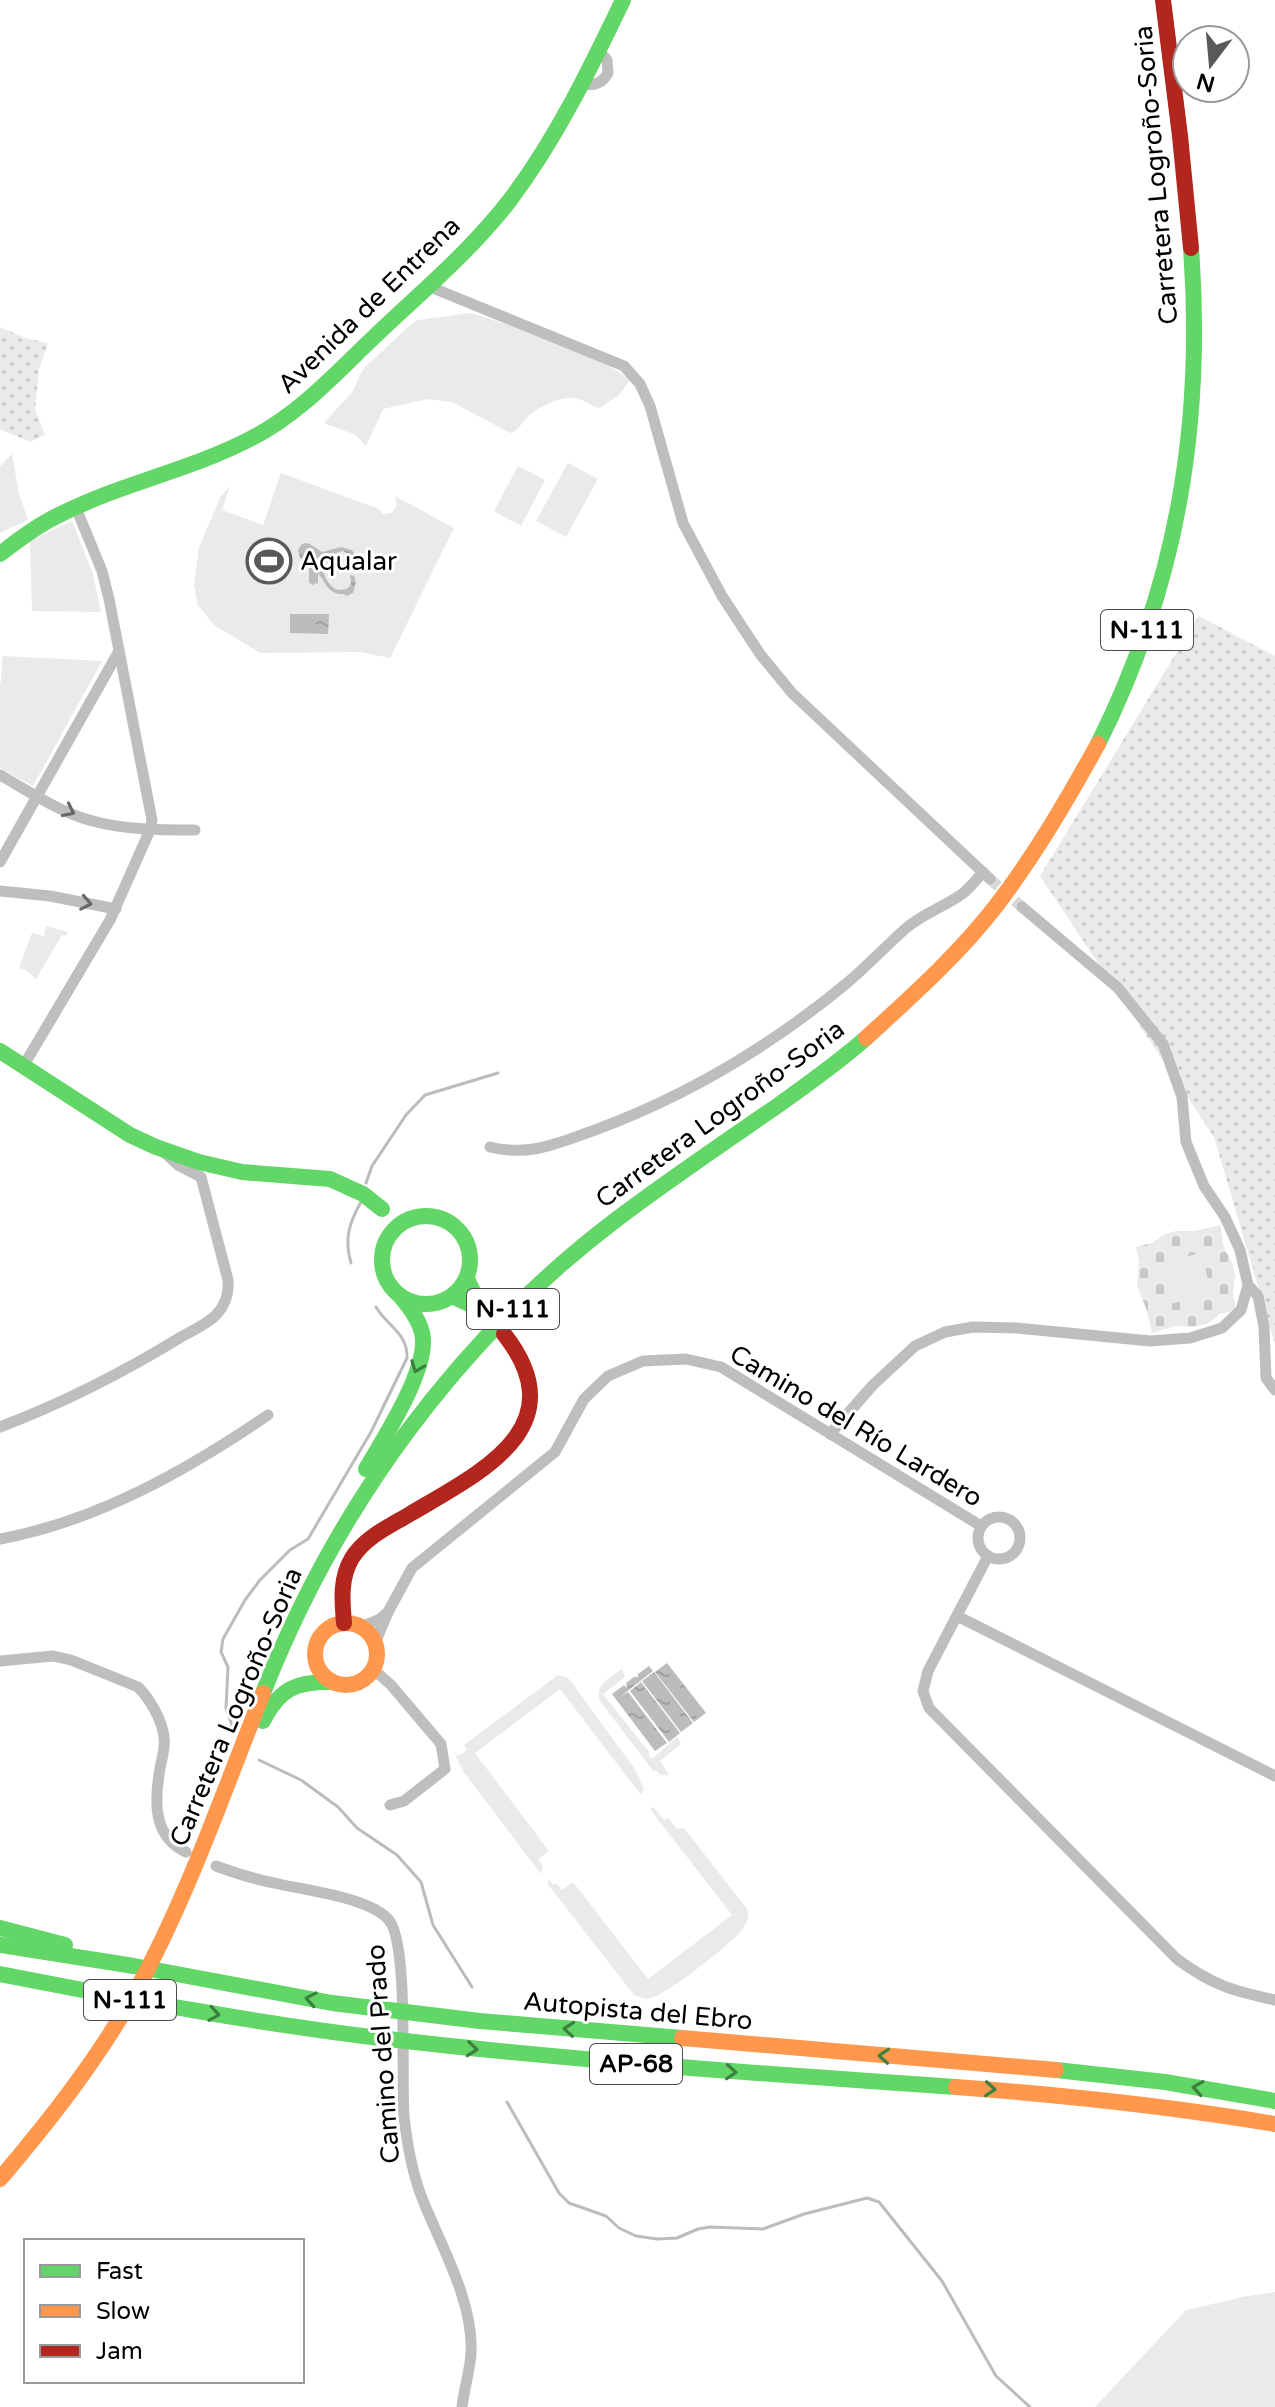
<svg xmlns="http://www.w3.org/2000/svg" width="1275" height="2407" font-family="'Varela Round',sans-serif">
  <defs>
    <pattern id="grass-dots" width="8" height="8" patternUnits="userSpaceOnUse" patternTransform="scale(2)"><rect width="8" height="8" fill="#eaeaea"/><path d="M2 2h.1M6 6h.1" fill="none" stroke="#c7c7c7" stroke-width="1.8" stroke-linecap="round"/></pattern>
    <pattern id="cemetery-stones" width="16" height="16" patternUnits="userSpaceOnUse" patternTransform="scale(2)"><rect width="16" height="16" fill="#eaeaea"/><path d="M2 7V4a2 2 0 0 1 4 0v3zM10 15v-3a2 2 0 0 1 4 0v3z" fill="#c7c7c7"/></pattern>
    <pattern id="water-ripples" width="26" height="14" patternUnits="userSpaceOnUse" patternTransform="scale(2)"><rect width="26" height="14" fill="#bcbcbc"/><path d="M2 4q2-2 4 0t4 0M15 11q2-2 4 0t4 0" fill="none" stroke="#a0a0a0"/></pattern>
  </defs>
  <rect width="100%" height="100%" fill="#fff"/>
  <g fill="url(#grass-dots)">
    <path d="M0,327L25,338L48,343L39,369L35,409L45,435L30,442L0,429Z"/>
    <path d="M1199,616L1275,656V1344L1214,1137L1040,876Z"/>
  </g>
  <path fill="url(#cemetery-stones)" d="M1220,1225L1224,1248L1232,1262L1235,1275L1233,1293L1236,1310L1220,1314L1209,1323L1194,1327L1175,1326L1152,1333L1146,1308L1137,1286L1139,1262L1136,1247L1152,1243L1163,1235L1176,1231H1195Z"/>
  <g fill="#eaeaea">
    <path d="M471,313C520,329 589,348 630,380L619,395L600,408C592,407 589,403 582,400C564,393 542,405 528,416C521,423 520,430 510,433L452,402L428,399L383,409L366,446L356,435L324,423L353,391L363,369L408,327L418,320Z"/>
    <path d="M12,454L19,494L28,520L0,533V466Z"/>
    <path d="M568,463L598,479L566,537L536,521Z"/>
    <path d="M518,466L545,480L521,526L494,511Z"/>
    <path d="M281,473L379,509L383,514L391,513L397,506L395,496L454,528L390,658L360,652L260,653L214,625L198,605L194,585L199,547L221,496L230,486L222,510L263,525Z"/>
    <path d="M72,521L93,574L101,612L32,611L30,541Z"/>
    <path d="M3,656L102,661L33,786L0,768V684C2,682 1,664 3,656Z"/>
    <path d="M46,926L68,932L65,936L62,935L36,979L26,970L19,968L32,933L44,936Z"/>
    <path d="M1202,1253L1211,1295L1169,1304L1160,1263Z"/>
    <path d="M622,1669L625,1677L603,1694L649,1752V1757L653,1758L677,1737L681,1744L660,1761L669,1774L666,1776L665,1774L661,1776L656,1770L654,1772L600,1701C595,1684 609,1678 622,1669Z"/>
    <path d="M558,1675L568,1678L572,1683L634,1768L644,1789L641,1795L560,1689L475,1753L549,1851L538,1859L543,1866L541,1874L463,1771L454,1752L458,1756L467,1750L464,1745Z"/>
    <path d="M653,1807L664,1820L668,1818L677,1829L684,1828L747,1909C749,1916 748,1920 744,1927C735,1941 669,1993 653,1997C646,2000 641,1998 634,1995L547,1883L550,1880L553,1885L556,1883L562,1890L573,1882L648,1979L732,1915L650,1809Z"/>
    <path d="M1275,2292V2407H1095L1186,2310L1247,2296Z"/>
  </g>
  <g fill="url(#water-ripples)">
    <circle cx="269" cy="561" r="18"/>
    <path d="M306,543L310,544L322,552L341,547L352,550L357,558L356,567L351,566L352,556L343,551L331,555L327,562L324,561C322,573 326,582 335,589C342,591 350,590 351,582L350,575L354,576L356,582L353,593L346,596L344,594C329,595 326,584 318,573V583L312,585L309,582V567L300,558L298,550L302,544Z"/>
    <path d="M290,614H329L328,634L290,633Z"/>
    <path d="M667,1663L706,1713L694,1722L655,1672Z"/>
    <path d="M649,1666L653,1671L620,1697L628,1692L667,1743L655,1751L612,1694L624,1685L627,1688L626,1683L634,1677H638V1674Z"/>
    <path d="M654,1672L693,1723L681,1732L642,1681Z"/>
    <path d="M641,1682L680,1733L669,1742L630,1691Z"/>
  </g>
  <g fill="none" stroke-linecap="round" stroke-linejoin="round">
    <g stroke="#bcbcbc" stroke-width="3">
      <path d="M366,1183L372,1166L406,1115L425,1095L498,1073"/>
      <path d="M351,1263C344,1239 349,1223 361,1202"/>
      <path d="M233,1728L226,1708L228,1667L221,1652L223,1639L245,1600L260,1580L290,1550L308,1539L371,1432L407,1358C408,1333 387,1326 376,1307"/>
      <path d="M259,1760L301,1780L338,1807L357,1828L397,1855L421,1882L433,1925L472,1987"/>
      <path d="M507,2102L559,2193L569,2203L606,2216L619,2228L636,2236L657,2239L677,2238L698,2229L710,2227L763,2229L804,2214L867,2198L879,2202L942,2281L996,2376L1030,2407"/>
    </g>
    <path stroke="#d9d9d9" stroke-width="11" stroke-dasharray="11 5.5" stroke-linecap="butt" d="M990,879L1022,907"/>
    <g stroke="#bebebe" stroke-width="11">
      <path d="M581,83C592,87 602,84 608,73L607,60L598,50"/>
      <path d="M428,286L624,366L640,384L650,406L683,523L722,596L760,654L792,693L990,879"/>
      <path d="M0,775C28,791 58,811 89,820C123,830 160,830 195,830"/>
      <path d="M0,862L119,651"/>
      <path d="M0,891L50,896L116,909"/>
      <path d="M24,1065L110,920L150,830L152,820L109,599L102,571L76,508"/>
      <path d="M490,1147C530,1157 558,1143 595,1130C687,1096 772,1045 847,983C867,966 885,947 905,929C922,914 944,907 962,894C970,888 976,880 983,872"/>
      <path d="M1248,1285L1258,1296L1264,1327L1266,1378L1275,1390"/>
      <path d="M0,1427C63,1403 124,1372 181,1337C193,1330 208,1324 217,1314C226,1304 229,1293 228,1280L201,1177L178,1165L167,1155"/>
      <path d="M830,1434L873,1385L915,1346L945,1332L973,1327L1017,1328L1150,1341L1190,1338L1222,1328L1241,1310L1248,1285L1240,1250L1225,1217L1204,1186L1186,1142L1182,1097L1163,1044L1118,988L1022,907"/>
      <circle cx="999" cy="1538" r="21"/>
      <path d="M0,1539C98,1521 187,1470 268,1415"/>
      <path d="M988,1556L928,1671L923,1691L929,1708L1177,1959C1212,1985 1233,1991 1275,2000"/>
      <path d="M388,1612L412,1568L555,1452L584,1399L608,1376L643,1361L686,1359L721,1367L981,1526"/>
      <path d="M957,1616L1275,1776"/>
      <path d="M361,1627L380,1619L388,1612L375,1643"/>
      <path d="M0,1661L53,1656L71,1660L138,1687C150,1699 162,1720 164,1737C166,1750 160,1763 159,1775C154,1806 155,1837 186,1852"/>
      <path d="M373,1669L391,1685L441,1744L445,1769L404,1801L390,1805"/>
      <path d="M216,1866C235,1873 254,1879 274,1883C304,1890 367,1897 388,1919C409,1940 401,2078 404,2116C407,2144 412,2172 422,2198C440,2244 474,2302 471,2353C470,2371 464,2389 462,2407"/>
    </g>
    <g stroke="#63d668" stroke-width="16">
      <path d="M0,554C18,540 35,527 55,517C118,484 189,471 252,438C299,414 335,374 373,338C420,293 470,252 510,200C556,139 590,69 623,0"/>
      <path d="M1098,744C1177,586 1204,424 1191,248"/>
      <path d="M0,1051L130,1135L156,1147L199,1162L242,1172L330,1179L363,1194L382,1209"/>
      <circle cx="426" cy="1260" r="44"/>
      <path d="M452,1296L482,1310L467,1279"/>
      <path d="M366,1469C384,1438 425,1375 423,1339C422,1323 410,1308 400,1296"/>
      <path d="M263,1693C336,1507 457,1340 617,1219C670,1179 725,1142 780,1104C809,1083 839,1062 866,1038"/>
      <path d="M263,1721C280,1688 297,1681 333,1682"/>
      <path d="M0,1928L65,1945"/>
      <path d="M0,1945L134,1966L332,2003L480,2021L682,2038"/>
      <path d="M0,1974C129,1999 258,2024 388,2039C577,2061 767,2074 956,2087"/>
      <path d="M1056,2070L1165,2082L1275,2101"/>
    </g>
    <g stroke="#ff974d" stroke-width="16">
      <path d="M866,1038C912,996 958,955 996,906C1035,855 1067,800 1098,744"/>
      <circle cx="346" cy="1654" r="31"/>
      <path d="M682,2038L1056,2070"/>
      <path d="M956,2087C1063,2095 1169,2106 1275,2124"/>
      <path d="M0,2179C50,2120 98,2059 136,1991C188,1896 223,1793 263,1693"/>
    </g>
    <g stroke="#b3261e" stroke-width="16">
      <path d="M1163,0L1180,136L1191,248"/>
      <path d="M344,1623C342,1600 340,1578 352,1558C365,1537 390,1526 410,1514C481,1472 577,1427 504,1334"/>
    </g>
  </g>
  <defs><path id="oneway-chevron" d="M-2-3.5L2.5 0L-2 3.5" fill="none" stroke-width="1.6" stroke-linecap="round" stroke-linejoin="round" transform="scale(2)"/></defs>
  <g stroke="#686868">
    <use href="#oneway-chevron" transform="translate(69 811) rotate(26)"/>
    <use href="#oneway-chevron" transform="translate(86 903) rotate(11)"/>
  </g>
  <g stroke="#3b803e">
    <use href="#oneway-chevron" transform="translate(417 1367) rotate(111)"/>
    <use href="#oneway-chevron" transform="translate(311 1999) rotate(-170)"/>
    <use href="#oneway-chevron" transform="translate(214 2014) rotate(9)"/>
    <use href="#oneway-chevron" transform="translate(569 2029) rotate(-175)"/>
    <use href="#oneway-chevron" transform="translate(472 2049) rotate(6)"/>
    <use href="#oneway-chevron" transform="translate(884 2056) rotate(-176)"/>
    <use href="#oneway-chevron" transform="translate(731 2072) rotate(4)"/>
    <use href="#oneway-chevron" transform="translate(1198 2088) rotate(-171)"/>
    <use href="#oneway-chevron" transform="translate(990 2089) rotate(4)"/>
  </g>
  <defs>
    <g id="stadium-ring" transform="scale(2.3)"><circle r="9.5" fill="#fff" stroke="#595959" stroke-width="1.5"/><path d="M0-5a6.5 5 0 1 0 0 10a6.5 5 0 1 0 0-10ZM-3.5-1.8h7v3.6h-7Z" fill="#595959"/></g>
  </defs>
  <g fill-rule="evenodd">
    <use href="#stadium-ring" x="269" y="561"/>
  </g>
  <g text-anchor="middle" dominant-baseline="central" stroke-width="6" stroke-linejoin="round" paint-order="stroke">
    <g fill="#fff" stroke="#4c4c4c" stroke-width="2">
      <rect x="1101" y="610" width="92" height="40" rx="6"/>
      <rect x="467" y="1289" width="92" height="40" rx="6"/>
      <rect x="84" y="1980" width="92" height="40" rx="6"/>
      <rect x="590" y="2044" width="92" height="40" rx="6"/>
    </g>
    <g font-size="24" font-weight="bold" fill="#000">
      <text x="1147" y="630">N-111</text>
      <text x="513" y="1309">N-111</text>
      <text x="130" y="2000">N-111</text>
      <text x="636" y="2064">AP-68</text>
    </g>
    <g font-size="26" fill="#000" stroke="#fff">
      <text transform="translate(1156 175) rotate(-95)">Carretera Logroño-Soria</text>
      <text transform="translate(369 305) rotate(-44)">Avenida de Entrena</text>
      <text transform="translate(720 1114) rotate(-36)">Carretera Logroño-Soria</text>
      <text transform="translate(856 1426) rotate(31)">Camino del Río Lardero</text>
      <text transform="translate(236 1707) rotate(-67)">Carretera Logroño-Soria</text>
      <text transform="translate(638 2011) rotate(5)">Autopista del Ebro</text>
      <text transform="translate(383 2054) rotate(-94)">Camino del Prado</text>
    </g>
    <g font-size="26" fill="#000" stroke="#fff" text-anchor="start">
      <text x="300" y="561">Aqualar</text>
    </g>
  </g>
  <rect x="24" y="2239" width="280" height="144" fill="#ffffff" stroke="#999999" stroke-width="2"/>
  <rect x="40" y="2265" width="40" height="12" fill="#63d668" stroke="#999999" stroke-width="2"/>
  <text x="96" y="2279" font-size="24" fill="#000000">Fast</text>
  <rect x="40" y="2305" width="40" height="12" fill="#ff974d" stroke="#999999" stroke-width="2"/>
  <text x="96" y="2319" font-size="24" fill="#000000">Slow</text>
  <rect x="40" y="2345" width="40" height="12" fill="#b3261e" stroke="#999999" stroke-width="2"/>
  <text x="96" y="2359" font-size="24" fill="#000000">Jam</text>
  <g transform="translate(1211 64) rotate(196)"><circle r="38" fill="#ffffff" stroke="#999999" stroke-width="2"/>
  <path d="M0-6L14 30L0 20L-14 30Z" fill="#595959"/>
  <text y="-12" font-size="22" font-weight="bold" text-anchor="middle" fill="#000000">N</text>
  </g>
</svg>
